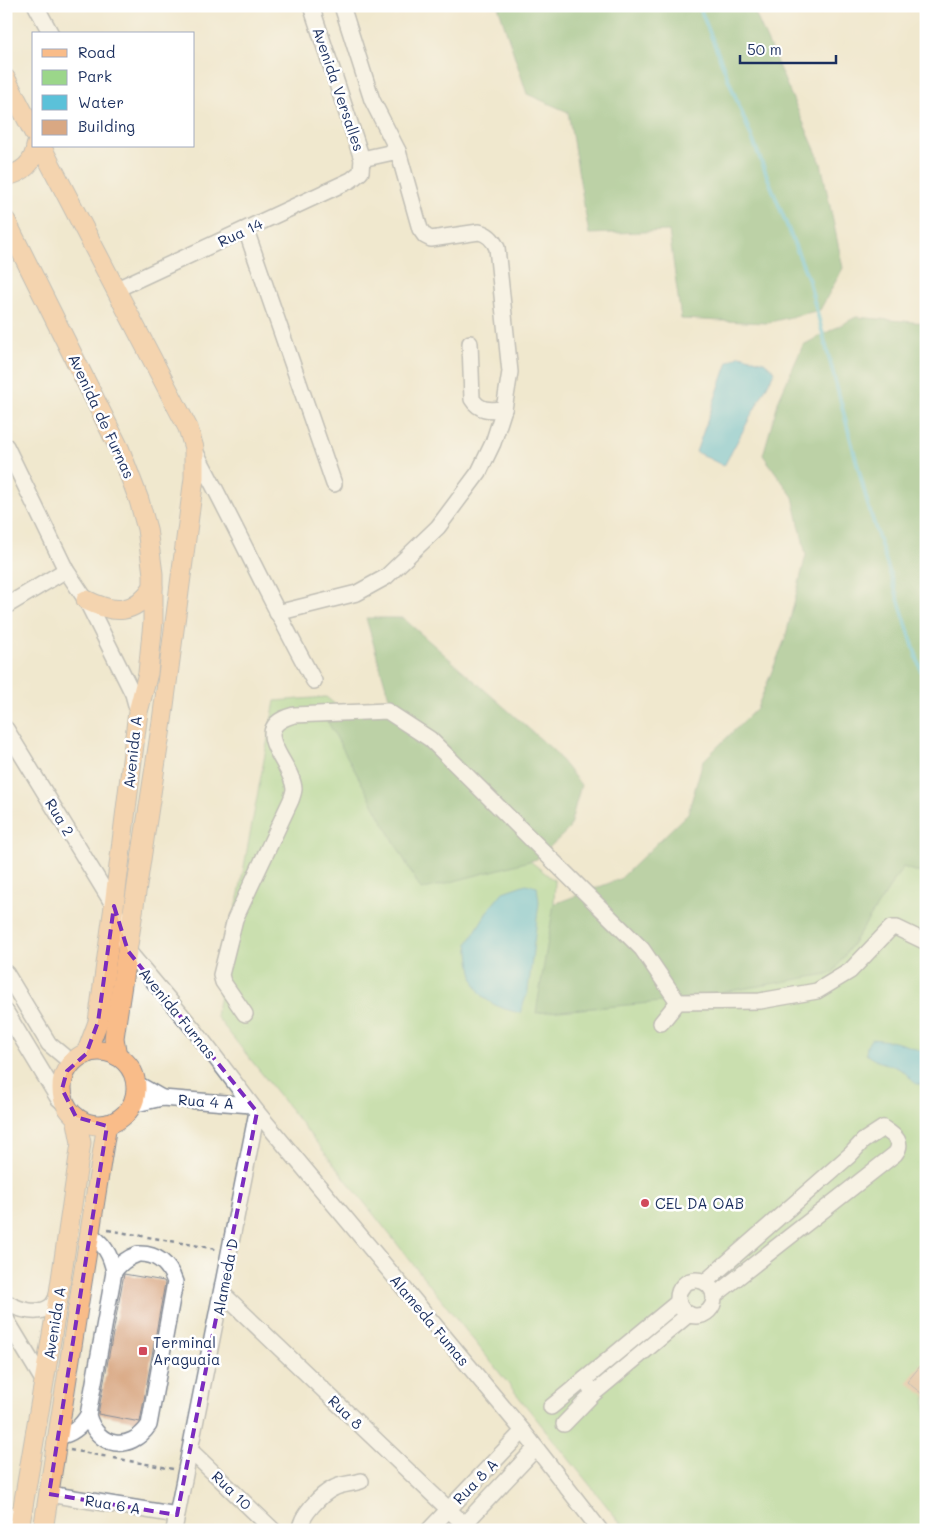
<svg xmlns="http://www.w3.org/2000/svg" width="932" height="1536" font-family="Mali,sans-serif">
  <rect width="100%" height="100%" fill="#fff"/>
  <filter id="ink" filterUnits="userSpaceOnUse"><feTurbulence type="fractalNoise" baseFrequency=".02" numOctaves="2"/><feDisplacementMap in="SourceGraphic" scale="10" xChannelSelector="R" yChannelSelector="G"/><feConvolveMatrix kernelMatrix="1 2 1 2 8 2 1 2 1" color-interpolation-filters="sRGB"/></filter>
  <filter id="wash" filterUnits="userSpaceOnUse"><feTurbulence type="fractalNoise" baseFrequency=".0096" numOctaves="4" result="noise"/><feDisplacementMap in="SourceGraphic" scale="20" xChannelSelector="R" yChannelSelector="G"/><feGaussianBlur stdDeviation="1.12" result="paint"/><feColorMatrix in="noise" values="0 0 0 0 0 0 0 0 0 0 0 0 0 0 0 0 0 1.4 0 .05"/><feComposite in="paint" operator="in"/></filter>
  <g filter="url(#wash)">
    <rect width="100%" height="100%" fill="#f0e8ce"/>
    <path fill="#9bd68a" stroke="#5b8274" d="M326,697L555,881L554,904L833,973L903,867L926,875V1530H626L514,1391L216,1016L275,701Z"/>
    <g fill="#7cb776" stroke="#4c736a">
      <path d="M498,6H752L821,163L843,268L820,310L766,323L681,319L669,231L589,234L568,112L527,94Z"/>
      <path d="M856,317L926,323V875L903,867L833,973L673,1001L536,1013L554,904L620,879L688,813L703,761L757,708L785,639L806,555L793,497L763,455L779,399L803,345Z"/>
      <path d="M366,618H403L553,750L581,785L569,829L537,859L421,890L324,715L392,708Z"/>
    </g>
    <g fill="#5bc1d9" stroke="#3b789c">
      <path d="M740,355L764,362L775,371L724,466L696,452L728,362Z"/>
      <path d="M526,884L537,887L539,902L528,991L520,1013C474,1003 473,986 468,943L489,909L503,892Z"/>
      <path d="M871,1039C884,1040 898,1042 911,1047C917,1049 919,1052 926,1051V1083C914,1088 912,1078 903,1071C892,1063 877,1064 866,1054L867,1046Z"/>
    </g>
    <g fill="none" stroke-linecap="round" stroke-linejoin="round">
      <path stroke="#5bc1d9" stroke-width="4" d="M699,6L808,278L868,505L926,686"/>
    </g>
    <g id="blocks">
      <g fill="#d9a883">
        <path d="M124,1274L164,1281L165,1283L140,1422L98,1414Z"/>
        <path d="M926,1359V1397L907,1382Z"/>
      </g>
    </g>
  </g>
  <g filter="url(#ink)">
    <use href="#blocks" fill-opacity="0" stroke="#868c96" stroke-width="1"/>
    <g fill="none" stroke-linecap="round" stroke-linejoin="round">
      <g stroke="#868c96" stroke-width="18">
        <g id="minor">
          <path d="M36,6L51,34"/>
          <path d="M342,6L372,100L398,151"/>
          <path d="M246,230L334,484"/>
          <path d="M117,289L351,180L361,172L362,159L311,6"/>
          <path d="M470,343L472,399C480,412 491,410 504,409"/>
          <path d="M6,446L66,570L86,600L133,694L138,712"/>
          <path d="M194,449C236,526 272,605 314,681"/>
          <path d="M6,606L66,570"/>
          <path d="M277,613L357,593L386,577L438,527L479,472L493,443L504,409L510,372L497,248C493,239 488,234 479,232L431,239L425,236L420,229L398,151L362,159"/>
          <path d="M6,729L114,906L128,951L196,1032L257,1112L523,1431L600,1530"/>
          <path d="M6,973L49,1044L72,1063"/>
          <path d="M6,1012L58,1098L68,1107"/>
          <path d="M245,1014L223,982L221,975L235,919L291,800C292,797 294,792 294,789C293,763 245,728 294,715L387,711L430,739L642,949L678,1002"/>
          <path d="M661,1023L678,1002L760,1001L817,991L850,971L891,928H897L926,942"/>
          <path d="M136,1083L162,1098"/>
          <path d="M132,1105L162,1098L251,1105"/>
          <path d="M89,1234C104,1243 111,1255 114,1272"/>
          <path d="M138,1254C157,1253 169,1264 175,1282L149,1425C130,1453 97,1448 88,1415L114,1272C120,1263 127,1258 138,1254Z"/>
          <circle cx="696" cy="1298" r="18"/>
          <path d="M705,1282L850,1155L863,1141L883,1128C893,1135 905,1141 895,1154L714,1296"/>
          <path d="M222,1293L470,1530"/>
          <path d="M6,1302C18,1310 41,1317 53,1304C55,1301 57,1297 59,1293"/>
          <path d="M6,1319L44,1382"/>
          <path d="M593,1394L585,1379L678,1302"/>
          <path d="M551,1407L585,1379"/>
          <path d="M564,1424L593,1394L689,1314"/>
          <path d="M58,1437C72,1434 80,1428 88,1415"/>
          <path d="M191,1451L273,1530"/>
          <path d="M49,1494L177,1515"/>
          <path d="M6,1520L22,1510"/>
          <path d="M174,1530L257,1112"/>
          <path d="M300,1530C300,1516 321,1494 334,1488C342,1484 352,1484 361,1481"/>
          <path d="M429,1530L523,1431"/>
          <path d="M459,1530L536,1448"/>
        </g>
      </g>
      <g stroke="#868c96" stroke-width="21">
        <g id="major">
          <path d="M6,79L34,133"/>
          <path d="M41,146L188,428L194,448V478L162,721L116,1024L114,1038L117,1056"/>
          <path d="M6,176C22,173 34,163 36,146"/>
          <path d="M6,221L120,450L139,500L147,529L153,574V622L148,673L138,712L114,906L98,1022L86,1054"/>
          <path d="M86,600C114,614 134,615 153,587"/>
          <circle cx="99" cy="1088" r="37"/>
          <path d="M19,1530L59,1293L81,1143L76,1117"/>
          <path d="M43,1530L107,1124"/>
        </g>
      </g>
      <g stroke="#868c96" stroke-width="2.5" stroke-dasharray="4 4" stroke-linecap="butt">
        <path d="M108,1230L216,1249"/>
        <path d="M70,1450L109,1457"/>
        <path d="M114,1458L173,1469"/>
      </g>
      <use href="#minor" stroke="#fff" stroke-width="15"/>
      <use href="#major" stroke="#f9bc89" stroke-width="19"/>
    </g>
  </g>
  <path d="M0 0H932V1536H0ZM114,906L128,951L257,1112L177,1515L49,1494L107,1126L76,1117L62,1089L67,1071L86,1054L98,1022Z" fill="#f0e8ce" fill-opacity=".55" fill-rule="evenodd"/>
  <path fill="none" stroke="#7b2cbf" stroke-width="4" stroke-dasharray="10 6" stroke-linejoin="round" d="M114,906L128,951L257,1112L177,1515L49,1494L107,1126L76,1117L62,1089L67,1071L86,1054L98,1022Z"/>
  <g fill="#d1495b" stroke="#fff" stroke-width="2">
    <circle cx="645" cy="1203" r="5"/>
    <rect x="138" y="1346" width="10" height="10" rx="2.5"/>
  </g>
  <g text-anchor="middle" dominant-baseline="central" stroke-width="5" stroke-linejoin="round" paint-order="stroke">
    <g font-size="15" fill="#1b2f5e" stroke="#fff">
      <text transform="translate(339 89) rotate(71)">Avenida Versalles</text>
      <text transform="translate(240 232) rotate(-25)">Rua 14</text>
      <text transform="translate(102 416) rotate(65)">Avenida de Furnas</text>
      <text transform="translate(132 752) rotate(-84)">Avenida A</text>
      <text transform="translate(60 817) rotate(59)">Rua 2</text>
      <text transform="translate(178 1013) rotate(51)">Avenida Furnas</text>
      <text transform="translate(206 1101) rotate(4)">Rua 4 A</text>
      <text transform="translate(225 1277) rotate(-79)">Alameda D</text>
      <text transform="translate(430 1320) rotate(50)">Alameda Fumas</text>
      <text transform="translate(54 1323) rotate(-81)">Avenida A</text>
      <text transform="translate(346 1412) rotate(44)">Rua 8</text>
      <text transform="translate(475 1481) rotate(-46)">Rua 8 A</text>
      <text transform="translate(232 1490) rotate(44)">Rua 10</text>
      <text transform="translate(113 1504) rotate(9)">Rua 6 A</text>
    </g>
    <g font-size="15" fill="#1b2f5e" stroke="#fff" text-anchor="start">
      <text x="655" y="1203">CEL DA OAB</text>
      <text x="153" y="1342">Terminal<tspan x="153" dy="17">Araguaia</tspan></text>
    </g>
  </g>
  <rect width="932" height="1536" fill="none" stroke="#fff" stroke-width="25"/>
  <rect x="32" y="32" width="162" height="115" fill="#ffffff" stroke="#a4acbf"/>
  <rect x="42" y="49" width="25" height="8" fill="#f9bc89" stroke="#a4acbf"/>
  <text x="78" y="58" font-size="15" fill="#1b2f5e">Road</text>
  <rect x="42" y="70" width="25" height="15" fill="#9bd68a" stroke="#a4acbf"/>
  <text x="78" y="82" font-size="15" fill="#1b2f5e">Park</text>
  <rect x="42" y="95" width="25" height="15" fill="#5bc1d9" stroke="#a4acbf"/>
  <text x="78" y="108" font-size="15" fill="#1b2f5e">Water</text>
  <rect x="42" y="120" width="25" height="15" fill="#d9a883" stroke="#a4acbf"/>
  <text x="78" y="132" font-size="15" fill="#1b2f5e">Building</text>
  <path d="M740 55v8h96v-8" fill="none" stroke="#1b2f5e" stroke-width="2.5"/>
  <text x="747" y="55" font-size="15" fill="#1b2f5e" stroke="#ffffff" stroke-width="4" paint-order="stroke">50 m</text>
</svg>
